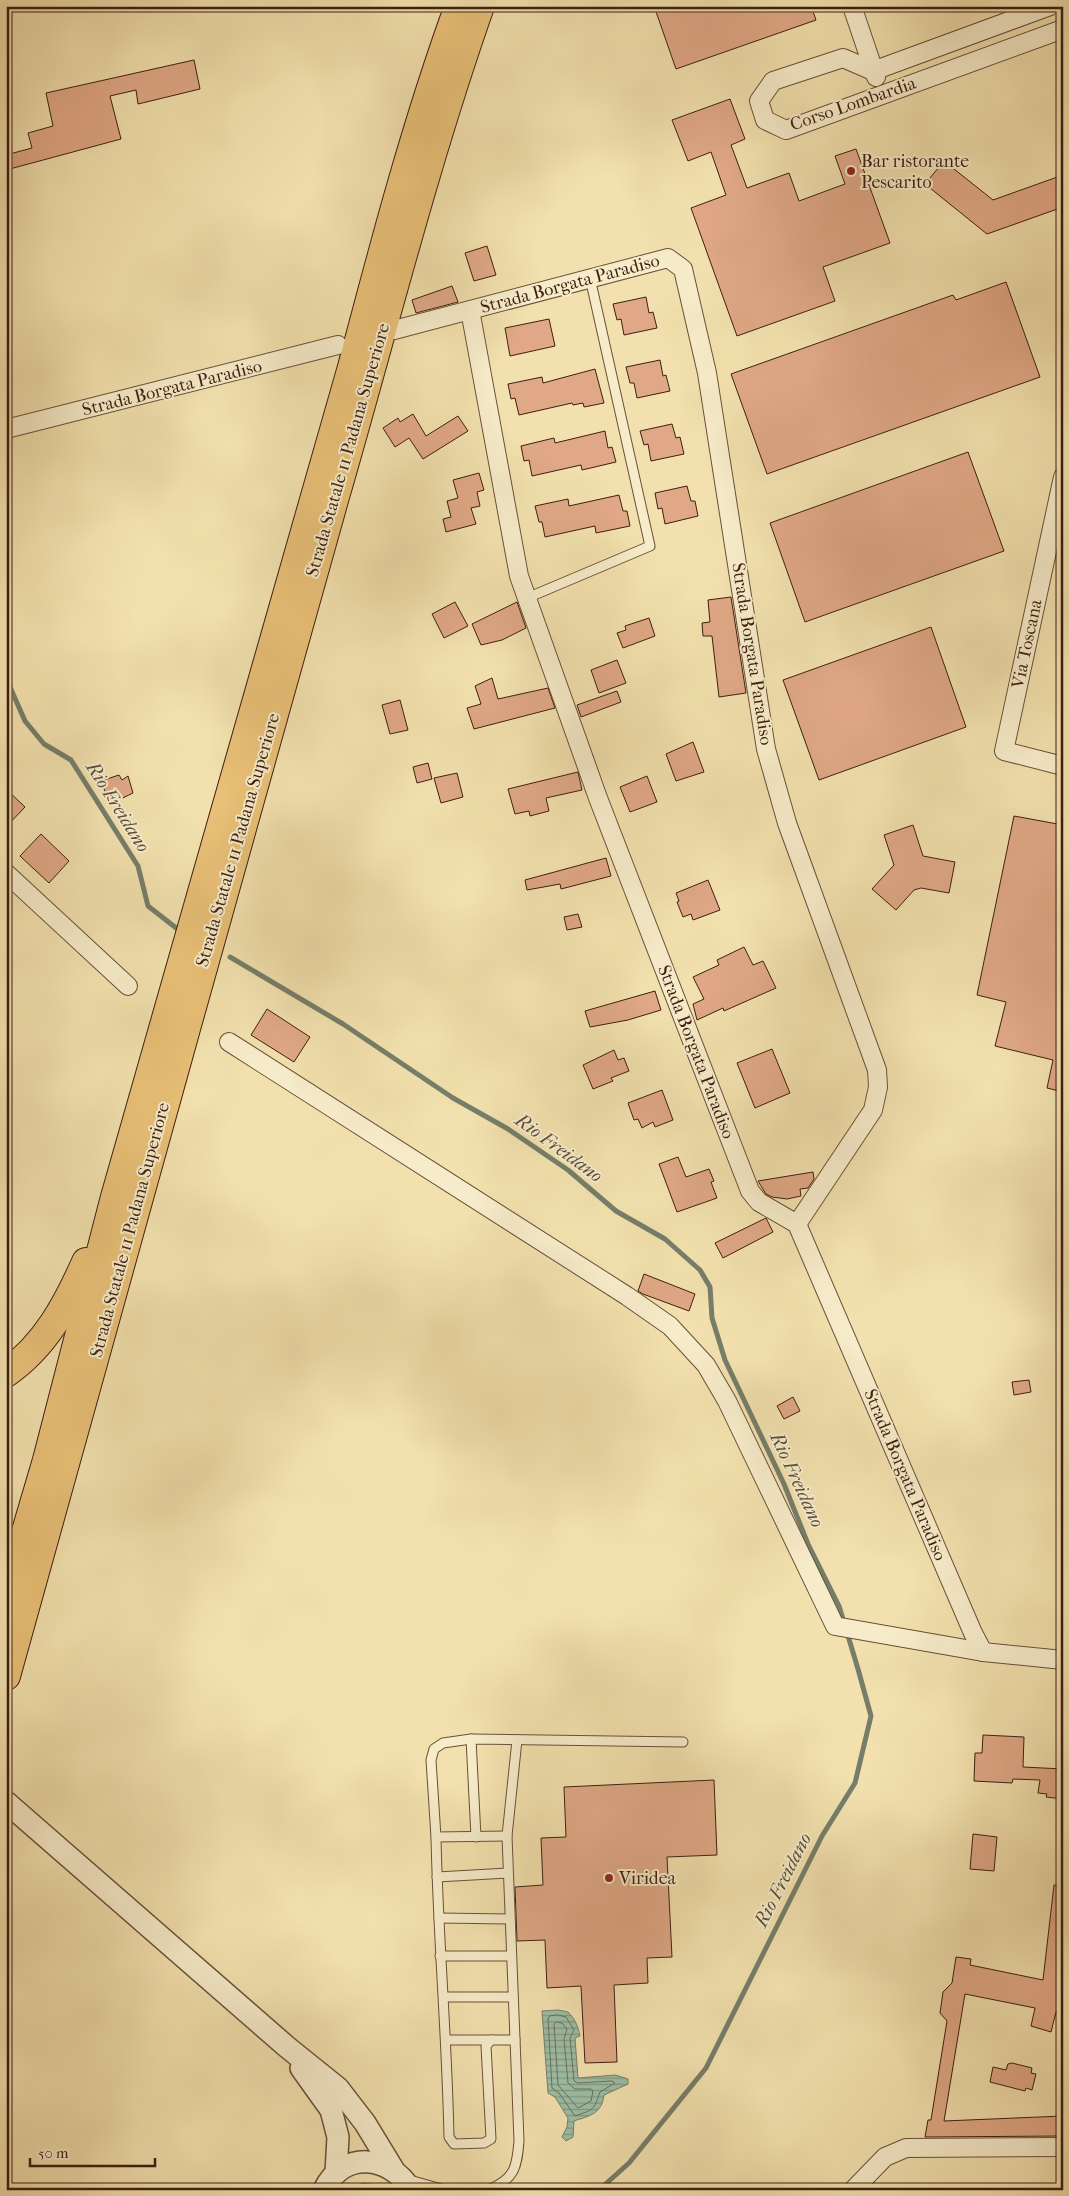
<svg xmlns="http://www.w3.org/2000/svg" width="1069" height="2196" font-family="'IM FELL French Canon',serif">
  <defs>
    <pattern id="grass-tufts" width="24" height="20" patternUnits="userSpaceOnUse" patternTransform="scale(1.25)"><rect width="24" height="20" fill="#bac38a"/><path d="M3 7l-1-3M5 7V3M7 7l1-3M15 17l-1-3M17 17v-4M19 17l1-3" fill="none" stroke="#a1a776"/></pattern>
    <pattern id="water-rules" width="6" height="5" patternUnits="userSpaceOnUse" patternTransform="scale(1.25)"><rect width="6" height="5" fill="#9cbea5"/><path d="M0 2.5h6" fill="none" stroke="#809a85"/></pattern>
  </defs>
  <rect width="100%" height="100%" fill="#f2e1ae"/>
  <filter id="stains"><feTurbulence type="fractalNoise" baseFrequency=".004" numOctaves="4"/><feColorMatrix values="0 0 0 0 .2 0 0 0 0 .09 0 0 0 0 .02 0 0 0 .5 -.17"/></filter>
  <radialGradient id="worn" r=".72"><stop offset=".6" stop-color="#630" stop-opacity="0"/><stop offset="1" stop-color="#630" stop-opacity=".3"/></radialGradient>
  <path fill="url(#grass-tufts)" stroke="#7c704e" d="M362,2183L378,2185L385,2190H350Z"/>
  <path fill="url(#water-rules)" stroke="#767e6a" d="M558,2010L568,2012C575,2019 578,2026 580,2036L575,2038L578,2078L615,2075L628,2079V2084L604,2095C602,2114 589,2116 574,2121L573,2137L566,2141L562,2137L567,2127L568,2118L555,2097L548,2093L542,2011Z"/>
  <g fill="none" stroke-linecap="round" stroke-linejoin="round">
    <g stroke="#6c6e5b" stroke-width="1">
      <path d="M558,2015L566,2017L574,2030L570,2038L574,2081L578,2083L612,2081L615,2083L600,2092C593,2111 595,2109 575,2116L559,2093L552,2088L548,2018L550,2016Z"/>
      <path d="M557,2022L562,2023L567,2029L564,2039L568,2083L575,2089H591L593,2091L591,2101L578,2108L558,2085L554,2024Z"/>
    </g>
    <g stroke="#767e6a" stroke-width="5">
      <path d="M6,678L25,721L44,744L71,760L138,866L148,906L180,931"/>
      <path d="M230,957L343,1024L453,1098L508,1129L568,1170L616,1211L665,1239L700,1270L710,1287L712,1318L725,1360L784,1484L808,1544L839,1606L858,1669L871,1716L855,1783L822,1836L706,2068L629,2163L599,2190"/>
    </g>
  </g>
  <g fill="#e0a886" stroke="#3d1e11">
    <path d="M654,6H811L816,20L676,69Z"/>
    <path d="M194,60L200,89L138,104L136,90L110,96L121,139L6,170V155L32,148L28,133L53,126L46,93Z"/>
    <path d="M730,99L745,139L731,145L747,188L789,173L799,201L845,184L835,156L856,149L890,243L823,267L835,301L737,336L691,208L726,195L711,152L688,161L672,120Z"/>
    <path d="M944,161L993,200L1063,175V207L987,234L925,184Z"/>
    <path d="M487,246L496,275L474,281L465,253Z"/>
    <path d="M1006,282L1040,377L767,474L731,374L953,295L956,300Z"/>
    <path d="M452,286L458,302L416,313L412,300Z"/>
    <path d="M646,297L649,313L653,312L657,328L624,335L621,319L617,320L613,304Z"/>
    <path d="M549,319L555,346L510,356L505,328Z"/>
    <path d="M660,360L663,376L666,375L670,391L637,398L634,383H630L626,367Z"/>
    <path d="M595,369L604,403L584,407L583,403L573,405L572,403L519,415L515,398L511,399L508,384L542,377L543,383Z"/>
    <path d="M413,414L426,436L458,416L468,431L423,459L409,438L395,447L383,428L398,418L400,422Z"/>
    <path d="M672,424L676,438L680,437L684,454L651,461L648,444L644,445L640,431Z"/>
    <path d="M605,431L608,448L612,447L616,462L582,470L581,465L532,476L529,460L524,461L521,446L554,438L555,443Z"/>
    <path d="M968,452L1004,551L805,622L770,523Z"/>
    <path d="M479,473L484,490L477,492L480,506L471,508L476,524L446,532L443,519L451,517L447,501L458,498L453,480Z"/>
    <path d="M687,486L691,501H695L698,516L665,524L662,508L658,509L655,493Z"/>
    <path d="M619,495L623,511H627L630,526L596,533L595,526L545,537L542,522H539L535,506L568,499L569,506Z"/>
    <path d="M731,597L746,693L719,697L712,636H703L702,623L710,622L708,600Z"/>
    <path d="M455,602L468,626L444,638L432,614Z"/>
    <path d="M517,602L526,628L502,640L481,645L472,624Z"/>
    <path d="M649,618L655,636L623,648L617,633L626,630L625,626Z"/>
    <path d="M931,627L966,727L819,780L783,680Z"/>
    <path d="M617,660L626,683L599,693L591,670Z"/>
    <path d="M492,678L498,699L548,688L555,708L474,729L467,708L481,704L475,686Z"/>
    <path d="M617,691L621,702L581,717L577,705Z"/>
    <path d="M400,700L408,730L390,734L382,705Z"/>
    <path d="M693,742L704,772L676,781L666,754Z"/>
    <path d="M428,763L432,779L417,783L413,767Z"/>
    <path d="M578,772L582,790L546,798L549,811L530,816L529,811L515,814L508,789Z"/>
    <path d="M457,773L463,797L441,803L434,778Z"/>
    <path d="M119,775L122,780L128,776L133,793L110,804L101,781Z"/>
    <path d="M647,776L657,802L630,812L620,787Z"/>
    <path d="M6,789L25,807L6,827Z"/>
    <path d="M1014,816L1063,825V1092L1047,1088L1053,1060L995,1046L1006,1002L977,995Z"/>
    <path d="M913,825L923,856L955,862L949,893L921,888L914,890L896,910L872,889L894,865L884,835Z"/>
    <path d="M41,834L69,861L49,883L20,856Z"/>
    <path d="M606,858L611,876L561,889L560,884L527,890L525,880Z"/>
    <path d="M708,880L720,910L693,920L691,914L683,917L677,902L679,901L676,893Z"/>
    <path d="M578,914L582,927L567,930L564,917Z"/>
    <path d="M744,947L753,965L763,961L776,988L724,1011L723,1008L697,1020L693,1004L704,999L693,977L719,965L717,960Z"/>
    <path d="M655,991L661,1010L628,1020L590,1027L585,1011Z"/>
    <path d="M267,1009L310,1037L294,1062L251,1035Z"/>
    <path d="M772,1049L790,1093L755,1108L737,1063Z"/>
    <path d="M614,1050L618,1060L624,1058L629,1071L611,1078L613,1081L593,1089L583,1065Z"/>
    <path d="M662,1090L673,1120L655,1127L653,1122L642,1128L638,1119L634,1120L628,1103Z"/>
    <path d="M678,1157L686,1177L709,1169L714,1181L711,1182L717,1198L677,1212L659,1164Z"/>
    <path d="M813,1172L814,1179L808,1188L800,1189L801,1196L787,1199L772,1197L766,1194L758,1181Z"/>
    <path d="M766,1218L773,1232L723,1258L715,1243Z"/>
    <path d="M644,1274L695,1294L689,1311L643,1294L638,1291Z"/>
    <path d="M1029,1380L1031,1392L1014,1395L1012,1382Z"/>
    <path d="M793,1397L800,1411L784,1419L777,1406Z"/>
    <path d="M983,1735L1024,1737L1023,1767L1063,1769V1799L1046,1797L1047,1794L1038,1793L1040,1780L1013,1779L1012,1783L974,1781L975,1753H982Z"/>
    <path d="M714,1780L717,1855L667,1857L672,1957L647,1958L648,1983L614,1985L617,2062L585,2063L581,1986L547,1988L545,1940L517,1941L515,1887L543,1885L541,1838L566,1837L564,1787Z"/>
    <path d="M973,1834L997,1837L994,1871L970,1869Z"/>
    <path d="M1054,1885L1063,1886V2014L1056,2012L1051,2032L1031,2026L1035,2008L965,1994L944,2121L1063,2116V2136L925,2137L928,2120H931L947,2021L940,2013L943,1992L952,1983L956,1957L971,1959L970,1965L1043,1980Z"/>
    <path d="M1012,2063L1032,2068L1031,2073L1036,2074L1032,2090L1026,2088L1025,2091L990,2082L993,2067L1006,2070L1008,2064Z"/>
  </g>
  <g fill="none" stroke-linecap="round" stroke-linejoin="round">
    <g stroke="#6a4f38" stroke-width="11">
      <g id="service">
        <path d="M527,598L650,546L590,278"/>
        <path d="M471,1739L476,1837"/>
        <path d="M507,1836L436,1837L431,1760L434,1749L443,1743L471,1739L683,1742"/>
        <path d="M436,1837C438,1937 447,2037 449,2137L454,2144L484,2143L491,2139L486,2046L491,2040H515"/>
        <path d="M437,1877L508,1873"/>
        <path d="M439,1918L509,1919"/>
        <path d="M440,1956H511"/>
        <path d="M444,1997H513"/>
        <path d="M447,2040H491"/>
        <path d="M406,2179L445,2190"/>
        <path d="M488,2190C515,2179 517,2167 519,2141L507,1836L517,1740"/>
      </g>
    </g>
    <g stroke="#6a4f38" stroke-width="20">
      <g id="minor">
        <path d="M852,6L876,77"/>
        <path d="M1050,6L873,71L843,58L773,81L759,101L765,120L786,130L1063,29"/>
        <path d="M470,310L519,576L598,798L750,1191L759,1202L797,1224L973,1633L983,1652L1063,1660"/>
        <path d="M394,330L668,258L683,269L707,373L766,749L787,823L877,1070L878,1087L873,1110L797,1224"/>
        <path d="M6,429L338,345"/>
        <path d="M1063,477L1004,751L1063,766"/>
        <path d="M6,873L128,986"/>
        <path d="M229,1042L627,1296L670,1326L706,1365L727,1401L835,1626L983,1652"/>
        <path d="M853,2190L885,2157L906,2148L1063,2147"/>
      </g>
    </g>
    <g stroke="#6a4f38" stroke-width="24">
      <g id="tertiary">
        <path d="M6,1802L287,2047L338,2088L365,2123L393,2169"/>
        <path d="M301,2068L331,2110L338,2137L336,2173"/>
        <path d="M324,2190C343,2150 390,2155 411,2190"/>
      </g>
    </g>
    <g stroke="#3d1e11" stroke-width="30">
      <g id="trunk">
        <path d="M6,1373C45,1346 67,1305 86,1262"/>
        <path d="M6,1599L47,1460L115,1197L352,367C384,246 416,124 459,6"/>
        <path d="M6,1676C117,1285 222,891 334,500C382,335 423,168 480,6"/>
      </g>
    </g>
    <use href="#service" stroke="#f7ecca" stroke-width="9"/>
    <use href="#minor" stroke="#f7ecca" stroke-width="18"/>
    <use href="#tertiary" stroke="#f7ecca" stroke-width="21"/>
    <use href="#trunk" stroke="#e9c077" stroke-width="28"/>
  </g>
  <g fill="#8f2418" stroke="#f7ecca" stroke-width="2">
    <circle cx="851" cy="171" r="5"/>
    <circle cx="609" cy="1878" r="5"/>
  </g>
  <g text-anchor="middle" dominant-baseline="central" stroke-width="4" stroke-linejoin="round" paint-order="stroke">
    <g font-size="18" fill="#3d1e11" stroke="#f7ecca">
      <text transform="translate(853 104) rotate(-19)">Corso Lombardia</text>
      <text transform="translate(570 284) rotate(-15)">Strada Borgata Paradiso</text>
      <text transform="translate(172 388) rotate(-14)">Strada Borgata Paradiso</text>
      <text transform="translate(348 450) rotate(-74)">Strada Statale 11 Padana Superiore</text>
      <text transform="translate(1027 644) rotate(-78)">Via Toscana</text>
      <text transform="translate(752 654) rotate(81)">Strada Borgata Paradiso</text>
      <text transform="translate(238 840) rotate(-74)">Strada Statale 11 Padana Superiore</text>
      <text transform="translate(696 1052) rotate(69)">Strada Borgata Paradiso</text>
      <text transform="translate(130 1230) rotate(-75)">Strada Statale 11 Padana Superiore</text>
      <text transform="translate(905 1475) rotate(67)">Strada Borgata Paradiso</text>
    </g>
    <g font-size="18" fill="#3d1e11" stroke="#f7ecca" text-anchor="start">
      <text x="861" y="161">Bar ristorante<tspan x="861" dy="21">Pescarito</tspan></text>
      <text x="619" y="1878">Viridea</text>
    </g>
    <g font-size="19" font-style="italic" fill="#5a4e3d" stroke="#f7ecca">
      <text transform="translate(118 807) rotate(58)">Rio Freidano</text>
      <text transform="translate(559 1148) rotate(36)">Rio Freidano</text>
      <text transform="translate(797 1480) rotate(65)">Rio Freidano</text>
      <text transform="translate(783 1880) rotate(-63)">Rio Freidano</text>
    </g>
  </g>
  <rect width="1069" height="2196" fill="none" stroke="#f2e1ae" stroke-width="25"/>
  <rect x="8" y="8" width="1054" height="2181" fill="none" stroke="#3d1e11" stroke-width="2.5"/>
  <rect x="12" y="12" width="1044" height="2171" fill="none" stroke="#3d1e11"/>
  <path d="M30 2158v8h125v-8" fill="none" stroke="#3d1e11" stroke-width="2.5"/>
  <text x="38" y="2158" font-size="15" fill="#3d1e11" stroke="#f7ecca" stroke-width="4" paint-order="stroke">50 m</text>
  <rect width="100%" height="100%" filter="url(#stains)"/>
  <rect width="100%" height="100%" fill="url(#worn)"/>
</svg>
